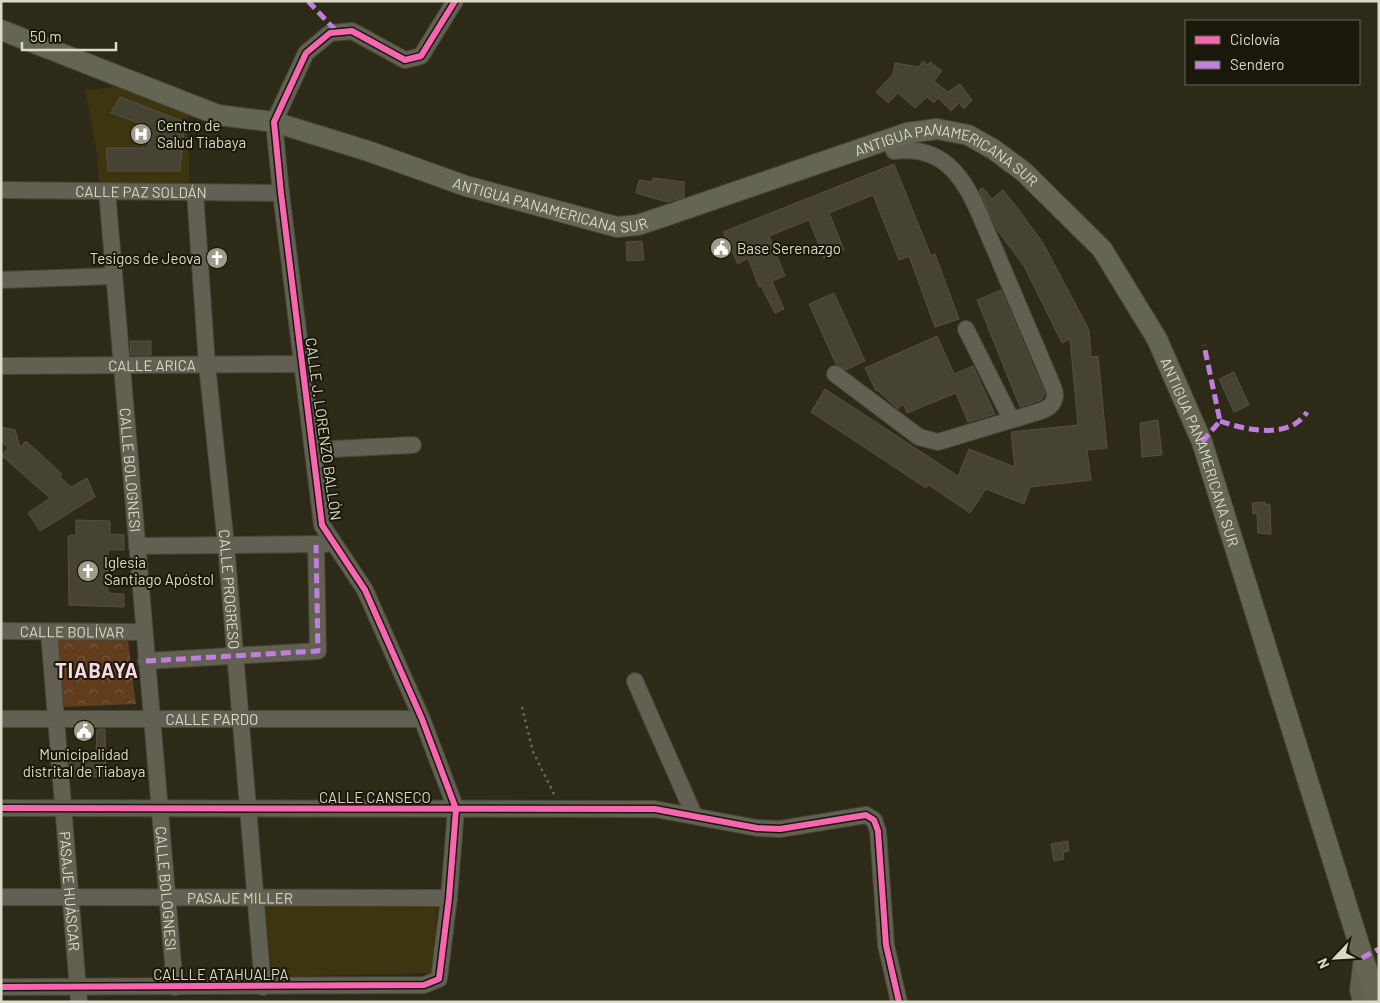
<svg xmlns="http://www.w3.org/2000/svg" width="1380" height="1003" font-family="Barlow,sans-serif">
  <defs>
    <pattern id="park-crowns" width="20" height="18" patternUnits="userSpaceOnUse" patternTransform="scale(1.25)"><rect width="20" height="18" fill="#613d1e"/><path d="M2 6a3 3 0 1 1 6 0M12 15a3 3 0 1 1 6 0" fill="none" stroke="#77583d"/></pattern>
  </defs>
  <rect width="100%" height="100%" fill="#2d2a18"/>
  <g fill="#3c350f">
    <path d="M114,87L188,110L189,187L99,186L98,158L85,90Z"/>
    <path d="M438,900L432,973L272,977L265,905Z"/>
  </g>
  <path fill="url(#park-crowns)" d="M127,632L136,704L63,707L56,634Z"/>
  <g fill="#464335" stroke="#555043">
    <path d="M923,61L928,65L930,62L942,71L934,81L948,92L960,84L972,100L964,109L959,103L951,111L938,98L934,103L927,97L915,108L898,93L888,103L876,92L893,74L895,63L919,67Z"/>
    <path d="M120,97L185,122L180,171H108L106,148H148L150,127L111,113Z"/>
    <path d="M894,164L931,256L935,254L959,319L935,327L909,256L899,260L873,195L829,213L844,250L824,258L809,220L769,236L785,276L772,281L784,309L775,313L761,286L759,287L748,258L738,264L723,232Z"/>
    <path d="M653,178L684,182V197L667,202L636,193L639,180L652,182Z"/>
    <path d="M983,188L992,199L1003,190L1019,210L1043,243L1089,330L1091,357L1098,356L1107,448L1087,450L1091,480L1030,487L1024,504L986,489L970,513L929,485L926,488L811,412L825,389L958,476L969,449L1015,467L1011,432L1078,425L1070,339L1062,343L1024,266L998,231L979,190Z"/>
    <path d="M642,241L644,260L627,261L626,242Z"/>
    <path d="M1001,290L1045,394L1041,400L1020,407L977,300Z"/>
    <path d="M834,293L865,361L846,370L836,364L809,304Z"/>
    <path d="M937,336L954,374L973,366L995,414L968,422L956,393L907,413L903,404L898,409L877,390L876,391L865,368Z"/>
    <path d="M130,341H151V355H131Z"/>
    <path d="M1234,372L1249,405L1234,412L1219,379Z"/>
    <path d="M1158,420L1162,455L1142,457L1140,423Z"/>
    <path d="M1,427L15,430L20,447L26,441L62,474L60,477L71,487L87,478L95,497L40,531L28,513L50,498L2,456L8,448L1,441Z"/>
    <path d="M1265,502V505L1270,504L1271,534L1258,533L1257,513L1253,514L1252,503Z"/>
    <path d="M76,520L110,521V534L124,535V550H108V593L124,594V607L69,605L68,536L76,535Z"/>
    <path d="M97,729H105L106,777L71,776L69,754H96Z"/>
    <path d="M1068,841L1069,851L1063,852L1064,859L1054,861L1051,844Z"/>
  </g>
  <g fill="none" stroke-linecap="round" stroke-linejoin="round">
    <g stroke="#484638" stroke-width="18">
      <g id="minor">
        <path id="s1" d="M1,190L281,193"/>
        <path id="s2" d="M107,191L175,987"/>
        <path id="s3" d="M195,192L207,365L226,545L263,987"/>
        <path d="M1,280L114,276"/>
        <path d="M966,329L1011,419"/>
        <path id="s4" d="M1,366L303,364"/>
        <path d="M835,374L919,437L938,442L1041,411C1053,407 1058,398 1053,387C1034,341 1014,296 995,250C983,224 973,191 953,170C937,153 916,148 894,151"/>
        <path d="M313,450L413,445"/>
        <path d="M137,546L327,544"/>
        <path id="s5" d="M1,631L144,632"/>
        <path id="s6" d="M49,632L79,1002"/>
        <path d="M146,661L318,651L316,545"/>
        <path d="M635,681L694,815"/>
        <path id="s7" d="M1,719H422"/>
        <path d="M1,808L655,809L757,828L780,829L866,815L874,820L878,831L886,945L899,1002"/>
        <path id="s8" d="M1,897L449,898"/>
        <path d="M1,987L424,985L439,979L449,898L456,809L422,719L365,590L322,525L281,193L274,122L306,53L330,33L352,31L405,60L421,56L455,1"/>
        <path d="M1361,1002L1358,990L1362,958"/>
      </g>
    </g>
    <g stroke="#484638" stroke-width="22">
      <g id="major">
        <path id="s9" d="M1,30L218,115L274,122L368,151L466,186L617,227L638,225L662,217L907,133L937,129L968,135L993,149L1024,172L1102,249L1157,339L1202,442L1377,1002"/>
      </g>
    </g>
    <path stroke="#69685c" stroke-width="2.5" stroke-dasharray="2.5 4" stroke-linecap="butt" d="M522,707L533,752L555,796"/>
    <use href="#minor" stroke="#616052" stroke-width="16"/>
    <use href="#major" stroke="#646552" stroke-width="20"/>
    <g stroke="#c07fdc" stroke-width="5" stroke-dasharray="10 5" stroke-linecap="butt">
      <path d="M308,1L337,32"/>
      <path d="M1220,421C1245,430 1290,440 1307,412"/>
      <path d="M1202,442L1220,421L1204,345"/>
      <path d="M146,661L318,651L316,545"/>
      <path d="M1362,958L1379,949"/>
    </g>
    <g stroke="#1a180a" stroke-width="9">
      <g id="cycleway">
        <path d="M1,808L655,809L757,828L780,829L866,815L874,820L878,831L886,945L899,1002"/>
        <path d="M1,987L424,985L439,979L449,898L456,809L422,719L365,590L322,525L281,193L274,122L306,53L330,33L352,31L405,60L421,56L455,1"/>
      </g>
    </g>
    <use href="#cycleway" stroke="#f766af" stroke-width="6"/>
  </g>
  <defs>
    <g id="hospital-disc" transform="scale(1.125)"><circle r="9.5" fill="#9e9c8a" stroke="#1a180a"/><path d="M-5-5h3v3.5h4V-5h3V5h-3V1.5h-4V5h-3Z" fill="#fff"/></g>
    <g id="civic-disc" transform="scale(1.125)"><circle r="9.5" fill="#9e9c8a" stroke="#1a180a"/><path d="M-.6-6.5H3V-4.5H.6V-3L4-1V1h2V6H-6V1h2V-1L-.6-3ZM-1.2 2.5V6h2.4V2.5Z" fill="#fff"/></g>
    <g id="church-disc" transform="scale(1.125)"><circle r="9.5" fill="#9e9c8a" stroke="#1a180a"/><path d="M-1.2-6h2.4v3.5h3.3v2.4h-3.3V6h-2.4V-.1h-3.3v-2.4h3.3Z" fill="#fff"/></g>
  </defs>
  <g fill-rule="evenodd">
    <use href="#hospital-disc" x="141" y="134"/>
    <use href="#civic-disc" x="721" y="248"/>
    <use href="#church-disc" x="217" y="258"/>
    <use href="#church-disc" x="88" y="571"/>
    <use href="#civic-disc" x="84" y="731"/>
  </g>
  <g text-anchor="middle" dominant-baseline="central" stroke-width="4" stroke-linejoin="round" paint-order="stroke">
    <g font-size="15" fill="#dbd9c7" stroke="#1a180a" text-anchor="start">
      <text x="157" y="125">Centro de<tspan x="157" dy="17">Salud Tiabaya</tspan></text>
      <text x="737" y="248">Base Serenazgo</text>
      <text x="201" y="258" text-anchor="end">Tesigos de Jeova</text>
      <text x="104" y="562">Iglesia<tspan x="104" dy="17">Santiago Apóstol</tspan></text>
      <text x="84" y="754" text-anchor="middle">Municipalidad<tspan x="84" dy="17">distrital de Tiabaya</tspan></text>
    </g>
    <g font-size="15" fill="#dbd9c7" stroke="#1a180a">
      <text stroke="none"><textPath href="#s9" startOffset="999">ANTIGUA PANAMERICANA SUR</textPath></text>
      <text stroke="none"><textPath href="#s1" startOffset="140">CALLE PAZ SOLDÁN</textPath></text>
      <text stroke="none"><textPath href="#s9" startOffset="579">ANTIGUA PANAMERICANA SUR</textPath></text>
      <text stroke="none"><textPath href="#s4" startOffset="151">CALLE ARICA</textPath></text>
      <text transform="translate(324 429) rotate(82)">CALLE J. LORENZO BALLÓN</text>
      <text stroke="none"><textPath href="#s9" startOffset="1419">ANTIGUA PANAMERICANA SUR</textPath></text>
      <text stroke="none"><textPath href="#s2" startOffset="280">CALLE BOLOGNESI</textPath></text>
      <text stroke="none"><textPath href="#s3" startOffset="399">CALLE PROGRESO</textPath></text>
      <text stroke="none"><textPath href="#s5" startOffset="71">CALLE BOLÍVAR</textPath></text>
      <text stroke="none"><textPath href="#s7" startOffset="211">CALLE PARDO</textPath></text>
      <text x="375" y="797">CALLE CANSECO</text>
      <text stroke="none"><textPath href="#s2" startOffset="700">CALLE BOLOGNESI</textPath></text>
      <text stroke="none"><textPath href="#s6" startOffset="260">PASAJE HUÁSCAR</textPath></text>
      <text stroke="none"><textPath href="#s8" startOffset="239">PASAJE MILLER</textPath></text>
      <text x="221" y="974">CALLLE ATAHUALPA</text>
    </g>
    <g font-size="20" font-weight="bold" letter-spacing="1" fill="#f9d8e4" stroke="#1a180a">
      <text x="97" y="670">TIABAYA</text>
    </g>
  </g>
  <rect width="1380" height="1003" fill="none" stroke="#dbd9c7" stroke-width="5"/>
  <rect x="1185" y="20" width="175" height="65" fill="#1a180a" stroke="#676556"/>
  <rect x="1195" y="36" width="25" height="8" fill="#f766af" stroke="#676556"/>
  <text x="1230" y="45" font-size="15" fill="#dbd9c7">Ciclovía</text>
  <rect x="1195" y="61" width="25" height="8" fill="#c07fdc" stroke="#676556"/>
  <text x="1230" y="70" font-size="15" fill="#dbd9c7">Sendero</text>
  <g transform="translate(1335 958) rotate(245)" stroke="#1a180a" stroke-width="4" paint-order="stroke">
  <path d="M0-4L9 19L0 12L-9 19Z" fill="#dbd9c7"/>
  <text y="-8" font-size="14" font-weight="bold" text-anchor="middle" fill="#dbd9c7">N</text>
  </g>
  <path d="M22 42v8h94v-8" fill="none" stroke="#dbd9c7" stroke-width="2.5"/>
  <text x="30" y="42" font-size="15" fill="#dbd9c7" stroke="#1a180a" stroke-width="4" paint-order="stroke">50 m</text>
</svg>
